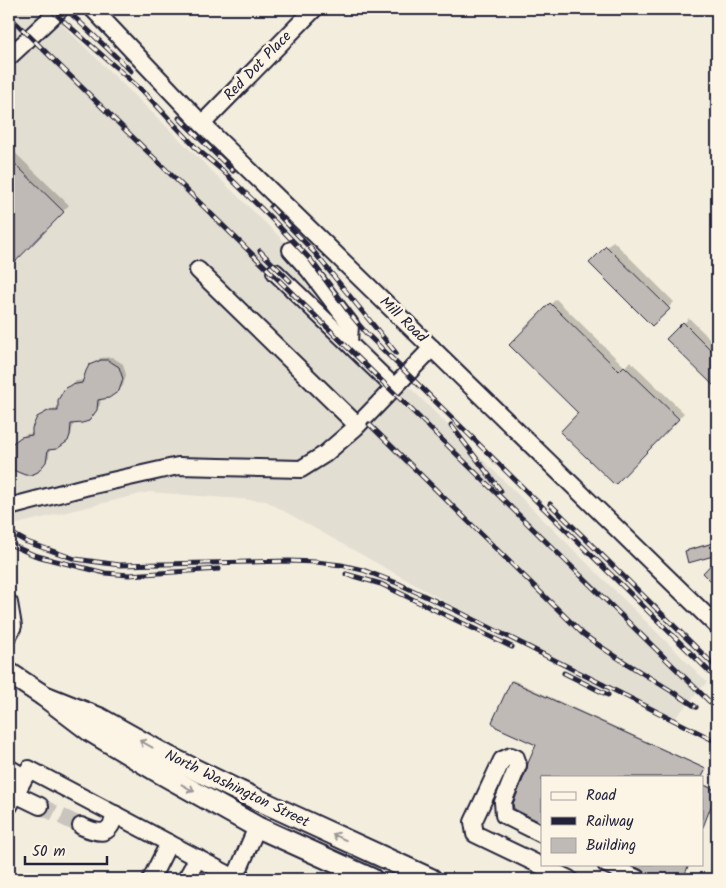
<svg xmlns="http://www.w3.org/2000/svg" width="726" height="888" font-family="Kalam,sans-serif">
  <rect width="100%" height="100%" fill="#f3edde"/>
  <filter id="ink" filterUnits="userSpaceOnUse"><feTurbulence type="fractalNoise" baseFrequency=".02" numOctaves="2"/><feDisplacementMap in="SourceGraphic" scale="10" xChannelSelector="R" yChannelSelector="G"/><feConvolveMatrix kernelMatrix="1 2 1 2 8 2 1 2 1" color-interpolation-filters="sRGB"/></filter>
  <g filter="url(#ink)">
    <path fill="#e3ded2" d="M9,9H45L52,15L291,248L359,337L707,682L675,718L453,606L266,501L149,492L9,526Z"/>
    <g fill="#0003">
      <path d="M9,147L69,205L9,267Z"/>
      <path d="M613,241L674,302L652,324L591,263Z"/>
      <path d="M556,299L625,367L630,361L684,413L615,483L580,413L510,345Z"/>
      <path d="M689,318L717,346V388L668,339Z"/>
      <path d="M112,357L123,364L126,375L123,386L118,390L101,398L100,405L92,415L74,422L71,435L67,440L50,448L49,457L41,467L14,469L9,458L12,446L26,434L34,433L35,423L47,410L59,408L66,390L76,381L84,380L87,372L100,358Z"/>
      <path d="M717,541V554L689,561L686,551L689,549Z"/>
      <path d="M513,680L705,768L701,777H542V822L515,808L538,745L494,721Z"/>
      <path d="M702,783L717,790L702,828Z"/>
    </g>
    <g fill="#bfbab6" stroke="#22223b">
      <path d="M9,158L64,212L9,268Z"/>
      <path d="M606,246L670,309L652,326L589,263Z"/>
      <path d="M550,303L619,371L624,366L679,419L615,485L560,432L578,413L509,345Z"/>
      <path d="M683,322L717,356V389L666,339Z"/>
      <path d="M101,360H108L119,367L123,379L119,391L109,398L98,400L97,410L89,421L82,423L71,424L70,435L68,441L57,449L48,450L46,462L38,472L31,475H25L13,470L9,463V449L10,445L21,437L32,435V428L37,417L48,411H58V400L65,388L71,385L82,383L86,371L89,365Z"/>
      <path d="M717,542V555L688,563L685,551Z"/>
      <path d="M717,558V587L703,573Z"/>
      <path d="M511,681L706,769L702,777H542V823L514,809L513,804L527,769L528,763L536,745L496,727L492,722Z"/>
      <path d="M702,784L717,791L703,827H702Z"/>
      <path d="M630,864H689L683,879H654L647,876L642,870Z"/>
    </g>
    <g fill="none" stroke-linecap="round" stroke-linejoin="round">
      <path stroke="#c9c4bd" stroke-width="16" stroke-dasharray="16 8" stroke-linecap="butt" d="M40,806L81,826"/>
      <g stroke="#22223b" stroke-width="20">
        <g id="minor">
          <path d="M93,9L202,124L717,626"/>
          <path d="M26,41L60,9"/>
          <path d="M9,57L23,44"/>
          <path d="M202,124L314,9"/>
          <path d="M291,250L309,270L350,324L349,343"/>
          <path d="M198,270L357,425"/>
          <path d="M275,272L394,387"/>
          <path d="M9,507L85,487L178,466L301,469L325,454L355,428L432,348"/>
          <path d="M9,603L13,626L9,634"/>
          <path d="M9,768L24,777"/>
          <path d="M15,794L40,806"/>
          <path d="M9,806L29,769L235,878L257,827"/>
          <path d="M81,826C99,834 110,837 115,814"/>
          <path d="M542,834L504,815L503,802L518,765L516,758L511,756L502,760L473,822L475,834L569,879"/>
          <path d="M606,864L638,879"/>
          <path d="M151,879L169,843"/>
          <path d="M186,879L198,858"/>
        </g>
      </g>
      <g stroke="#22223b" stroke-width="24">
        <g id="major">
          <path d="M9,673L44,696L90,731L155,770L257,827L372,879"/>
          <path d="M44,696L99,718L167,756L239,791L431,879"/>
        </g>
      </g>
      <use href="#minor" stroke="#fcf5e5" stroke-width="16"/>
      <use href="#major" stroke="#fcf5e5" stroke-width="20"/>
      <g stroke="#22223b" stroke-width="5">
        <g id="rail">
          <path d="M50,9L146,94L198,150L222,170L270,217L310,259L351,315L366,333L717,679"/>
          <path d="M66,9L131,71"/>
          <path d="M9,16L717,709"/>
          <path d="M179,118L233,171"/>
          <path d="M271,207L314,252L396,353"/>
          <path d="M260,251L290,281"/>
          <path d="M369,424L583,634C619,661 659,682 696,707"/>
          <path d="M451,425L501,491"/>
          <path d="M550,504L717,668"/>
          <path d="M9,532L27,542L75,559L120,565L289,561L316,562L341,565L363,570L397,583L459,612L717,742"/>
          <path d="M9,544L34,555L52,560L105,573L129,575L219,569"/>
          <path d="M346,574L381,584L512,647"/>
          <path d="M564,673L608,695"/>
        </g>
      </g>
      <use href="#rail" stroke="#fcf5e5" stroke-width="3" stroke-dasharray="9" stroke-linecap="butt"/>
    </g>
    <defs><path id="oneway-shaft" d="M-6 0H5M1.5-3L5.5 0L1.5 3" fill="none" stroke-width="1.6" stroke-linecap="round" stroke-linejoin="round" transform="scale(1.25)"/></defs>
    <g stroke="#9a9698">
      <use href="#oneway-shaft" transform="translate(146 744) rotate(-151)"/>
      <use href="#oneway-shaft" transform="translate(188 788) rotate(29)"/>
      <use href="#oneway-shaft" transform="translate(339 837) rotate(-155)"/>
    </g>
  </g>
  <g text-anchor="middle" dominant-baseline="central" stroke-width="5" stroke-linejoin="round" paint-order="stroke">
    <g font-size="15" fill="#22223b" stroke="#fcf5e5">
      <text transform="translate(258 66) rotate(-46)">Red Dot Place</text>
      <text transform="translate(403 320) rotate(44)">Mill Road</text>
      <text transform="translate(237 789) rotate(26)">North Washington Street</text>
    </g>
  </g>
  <rect width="726" height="888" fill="none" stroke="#fcf5e5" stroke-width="30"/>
  <rect x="15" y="15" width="696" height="858" fill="none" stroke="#22223b" stroke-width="2" filter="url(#ink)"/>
  <rect x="541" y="776" width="162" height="90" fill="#fcf5e5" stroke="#a5a1a1"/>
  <rect x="551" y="792" width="25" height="8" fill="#fcf5e5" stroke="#a5a1a1"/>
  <text x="586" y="800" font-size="15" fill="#22223b">Road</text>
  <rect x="551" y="817" width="25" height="8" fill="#22223b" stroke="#a5a1a1"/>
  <text x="586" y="826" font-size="15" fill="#22223b">Railway</text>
  <rect x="551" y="838" width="25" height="15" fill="#bfbab6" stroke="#a5a1a1"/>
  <text x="586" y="850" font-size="15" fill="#22223b">Building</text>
  <path d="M25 856v8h82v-8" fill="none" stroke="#22223b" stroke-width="2.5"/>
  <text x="32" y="856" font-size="15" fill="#22223b" stroke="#fcf5e5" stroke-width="4" paint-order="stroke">50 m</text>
</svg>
